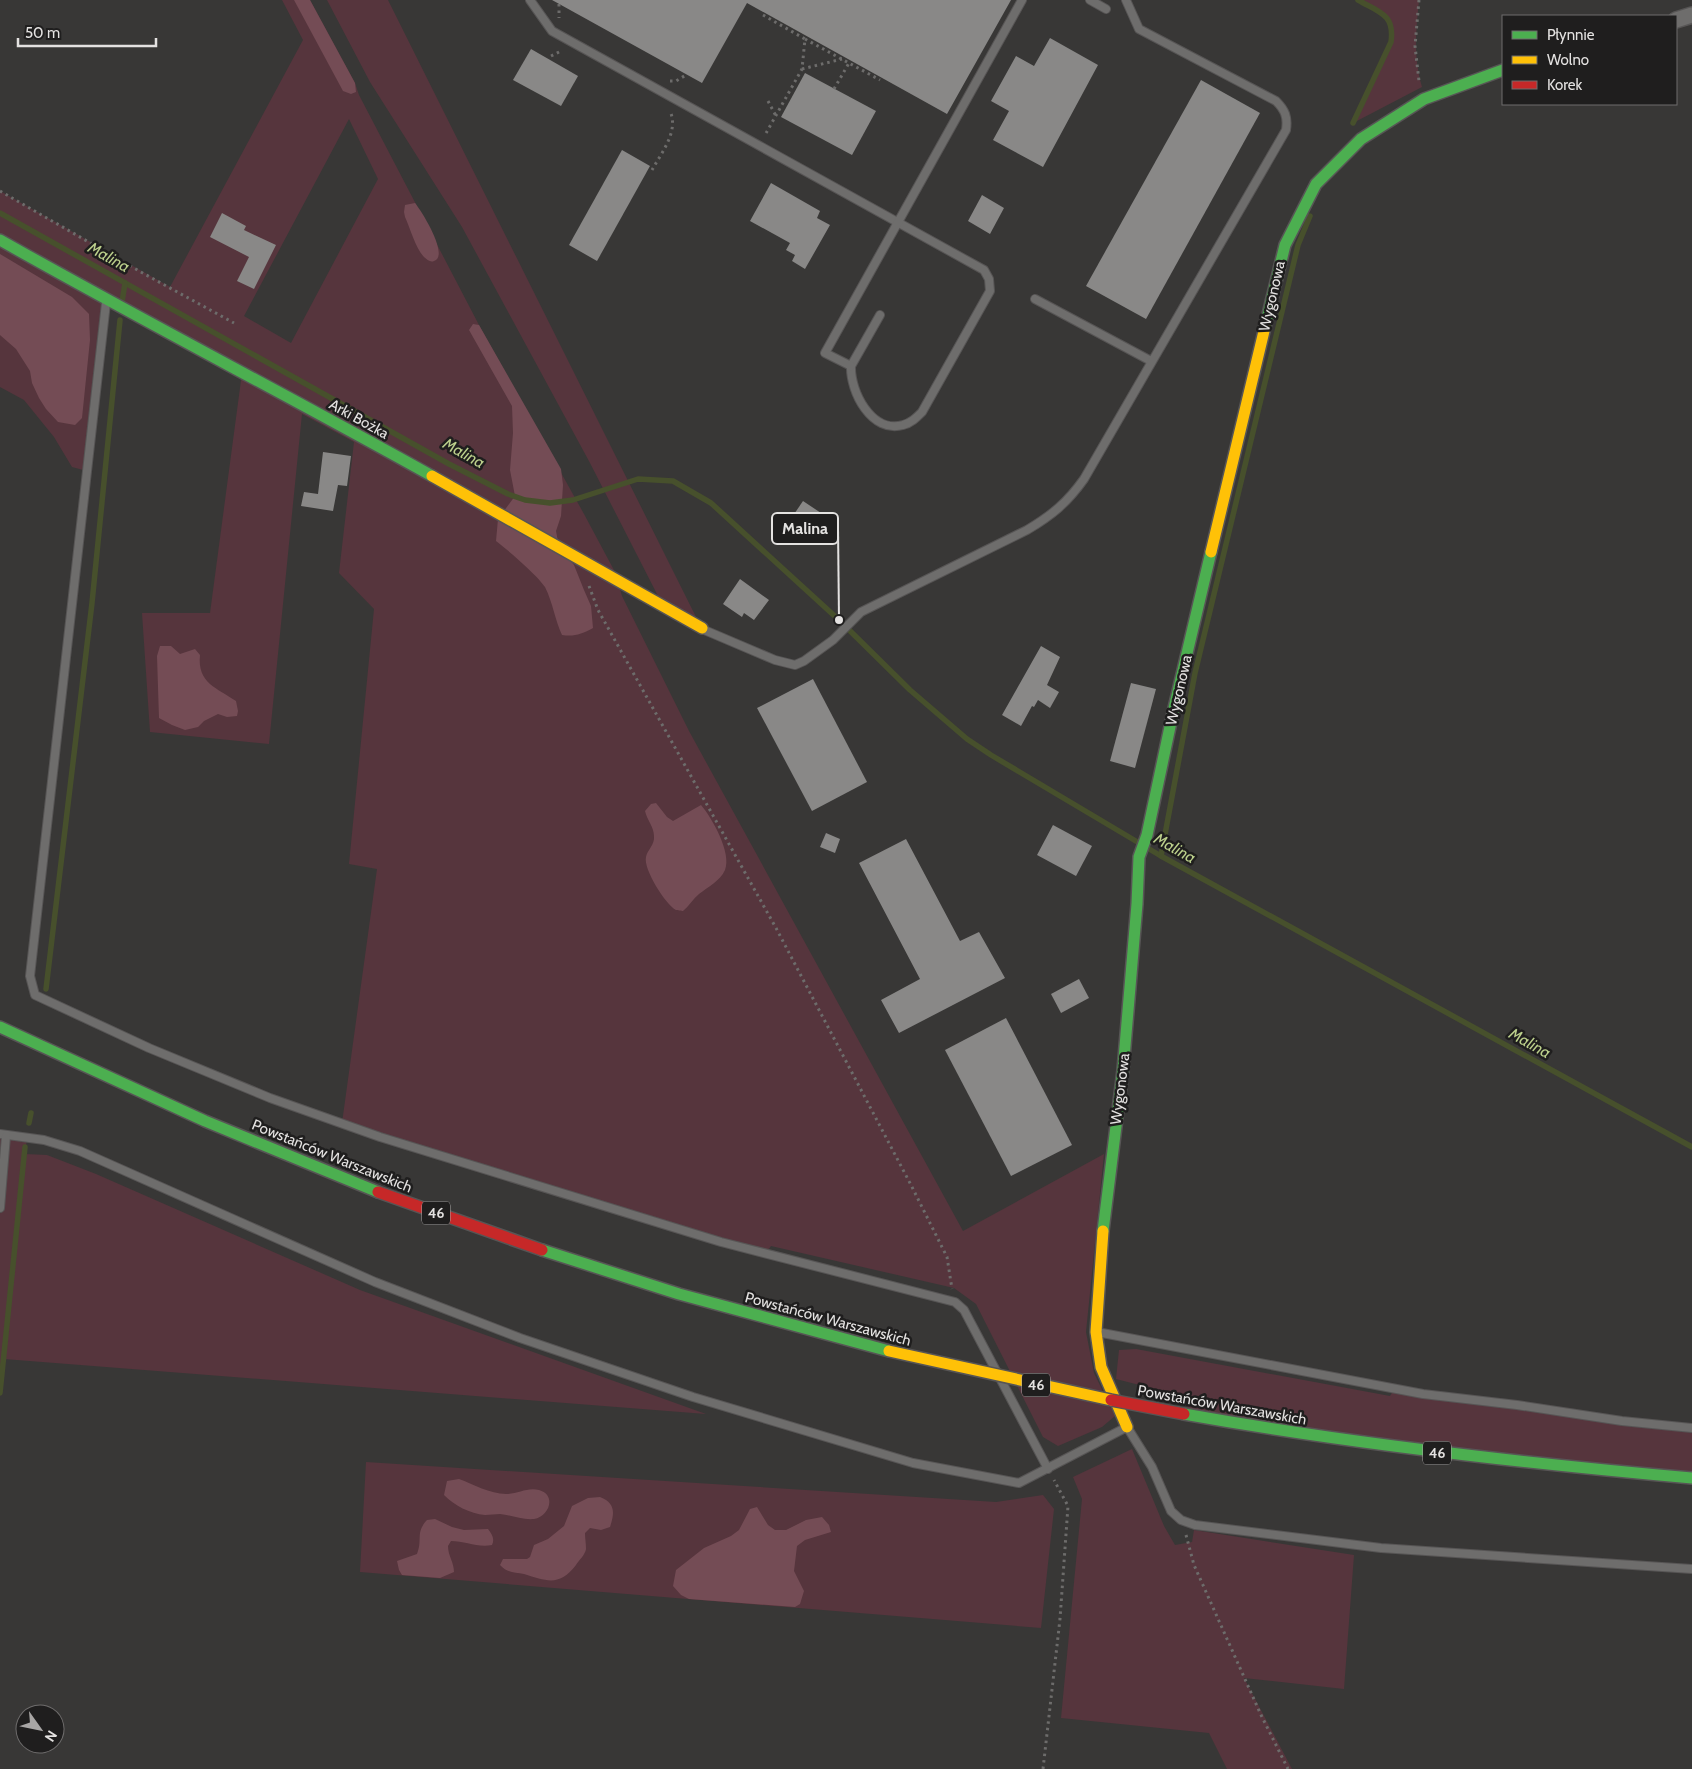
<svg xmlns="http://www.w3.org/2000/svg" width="1692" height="1769" font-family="Cabin,sans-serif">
  <rect width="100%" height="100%" fill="#383736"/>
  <g fill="#56353d" fill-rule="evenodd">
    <path d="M282,0H310L355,83L359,95L479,325L584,514L615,572L622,596L689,731L963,1231L1104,1154L1086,1332L1094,1373L1115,1416L1102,1427L1058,1446L1043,1437L976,1304L954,1288L771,1246L766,1253L342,1123L377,869L349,864L374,609L339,573L354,442L302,414L269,744L150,732L142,613H210L242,373L107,300L87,471L72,467L54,437L24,400L0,387V191L170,287L303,40ZM349,119L378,179L291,343L244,316Z"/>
    <path d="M327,0H388L698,621L658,596L590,463L462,227L370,82Z"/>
    <path d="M1358,0H1419C1416,32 1413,55 1422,87L1353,123L1391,42C1396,14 1379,12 1358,0Z"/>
    <path d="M0,1134L27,1138L25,1154L47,1155L96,1174L360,1290L706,1414L4,1359L0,1393Z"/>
    <path d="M1136,1349L1390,1396L1395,1388L1692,1428V1478L1184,1414L1190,1398L1116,1379L1119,1350Z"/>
    <path d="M1132,1449L1164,1526L1175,1545L1192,1542L1194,1530L1354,1555L1344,1689L1244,1678L1292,1769H1227L1209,1733L1061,1718L1082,1499L1073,1477Z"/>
    <path d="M366,1462L996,1502L1043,1495L1054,1509L1041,1628L360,1572Z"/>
  </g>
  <g fill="#744c55">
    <path d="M294,0H310L355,83L356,92L351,94L343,91Z"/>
    <path d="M415,203C421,210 450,256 434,261C430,263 427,259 424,257C416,249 410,228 405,217L404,212L405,205Z"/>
    <path d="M0,254L72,297L89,314L90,340L82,418L75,425L58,422L46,409L39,398L32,383L30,371L16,349L0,335Z"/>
    <path d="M473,324L479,325L561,469L563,485L561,516L556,531L559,547L574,565L584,590L591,606L593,628C582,634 574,637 562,635C555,620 553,603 545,587C538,576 508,550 496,541L498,519L515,496L510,470L513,433L512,406L469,330Z"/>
    <path d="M160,646H171L180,654L195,649L200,655C197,683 217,688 236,701L238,711L237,716L227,717L218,714L204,721L198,727L185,730L172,725L159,718L157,656Z"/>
    <path d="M656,803L667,817L673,821L701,805C712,818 732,853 725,870C720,881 708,887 699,894C693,899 689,906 683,911C682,911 677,910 676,910C666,905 643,869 646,857C647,850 655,845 654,836C654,827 647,820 645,811L651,804Z"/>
    <path d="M459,1479C473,1484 490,1494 506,1494C518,1494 527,1487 539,1490C557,1495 549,1517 534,1519C522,1520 511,1515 500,1514C495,1514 490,1515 485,1515C470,1514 454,1505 444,1495L447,1481Z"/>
    <path d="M600,1497C615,1503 615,1512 610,1527L601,1530L590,1528L585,1533C585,1538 586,1544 586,1549C585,1555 579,1560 576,1565C559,1587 547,1581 524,1574C515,1572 507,1573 500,1565L503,1559H527L530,1557L534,1545L548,1539L564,1526L572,1506L588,1498Z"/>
    <path d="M757,1507L768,1525L775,1530H786L806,1520L822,1517L829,1525L831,1532L805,1540L797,1546L794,1571L804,1591L800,1604L795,1607L689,1599L681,1595L673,1586L676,1570L704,1548L731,1536L739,1530L750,1509Z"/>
    <path d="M435,1519L452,1527L464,1530L488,1529C492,1534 495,1539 492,1545C478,1548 465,1541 451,1541L448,1546C448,1556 454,1562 454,1572L440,1578L402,1575L399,1570L397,1561L417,1554C423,1539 415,1533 427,1520Z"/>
  </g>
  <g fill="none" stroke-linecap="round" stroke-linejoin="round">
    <g stroke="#47502c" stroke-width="5.5">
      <path d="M1353,123L1391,42C1395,14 1379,12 1358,0"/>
      <path d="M0,213L449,464L508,494L525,500L550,503L573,500L638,479L673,481L711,503L839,620L910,690L967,739L991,755L1161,856L1692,1147"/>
      <path d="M122,302L125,283"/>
      <path d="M1161,856L1195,673L1298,245L1310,216"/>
      <path d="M46,989L92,603L120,320"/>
      <path d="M29,1123L31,1113"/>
      <path d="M0,1393L25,1147"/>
    </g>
  </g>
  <g fill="#898887">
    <path d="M552,0H1011L947,114L747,3L702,83Z"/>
    <path d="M1050,38L1098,65L1043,167L993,140L1009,111L991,101L1016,56L1034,66Z"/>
    <path d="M531,49L578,76L561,106L513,80Z"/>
    <path d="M805,73L876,111L852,155L781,117Z"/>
    <path d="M1201,80L1260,113L1146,319L1086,286Z"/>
    <path d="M622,150L650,166L597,261L569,245Z"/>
    <path d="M771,183L820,211L817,218L830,225L805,269L792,261L795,255L786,250L790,243L750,221Z"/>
    <path d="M982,195L1004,208L990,234L968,221Z"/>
    <path d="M222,213L246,226L244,230L276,245L254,289L237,281L249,257L210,237Z"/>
    <path d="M323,452L351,456L347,486L338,485L333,511L301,506L304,492L318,494Z"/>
    <path d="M803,501L821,513L804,538L786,526Z"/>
    <path d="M740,579L769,600L754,620L744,613L742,617L723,604Z"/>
    <path d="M1041,646L1060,657L1047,685L1059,692L1050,708L1038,700L1034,707L1032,706L1021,726L1002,715Z"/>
    <path d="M813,679L867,782L812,811L757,708Z"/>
    <path d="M1131,683L1156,689L1135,768L1110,761Z"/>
    <path d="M1053,825L1092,846L1076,876L1037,855Z"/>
    <path d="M826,833L840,839L835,853L820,847Z"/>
    <path d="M906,839L960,941L979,932L1005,978L899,1033L881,1000L920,979L859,863Z"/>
    <path d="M1079,979L1089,998L1061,1013L1051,994Z"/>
    <path d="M1006,1018L1072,1145L1011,1176L945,1050Z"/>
  </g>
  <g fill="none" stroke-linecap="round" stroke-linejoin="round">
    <g stroke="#575555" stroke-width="10">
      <g id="lane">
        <path d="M530,0L552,31L984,270L989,279L990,291L922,412C916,418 911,423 903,425C872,434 850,392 851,366L880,315"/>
        <path d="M1090,0L1106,9"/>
        <path d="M1035,299L1151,361"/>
        <path d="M106,303L30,976L35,995L149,1048L270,1098L380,1137L721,1242L955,1302L964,1310L1048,1469"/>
        <path d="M851,366L825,353L1022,0"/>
        <path d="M702,629L775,660L795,665L804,661L833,640L861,612L1027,530C1052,515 1067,503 1084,479L1286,130C1288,117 1285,110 1276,101L1139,29L1126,0"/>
        <path d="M0,1134L44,1140L80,1151L375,1282L520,1338L693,1397L913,1463L1019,1483L1127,1427L1152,1467L1171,1511L1181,1520L1195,1525L1381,1548L1692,1569"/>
        <path d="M0,1208L6,1136"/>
        <path d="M1097,1332L1423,1394L1517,1405L1622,1421L1692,1428"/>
      </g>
    </g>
    <g stroke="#575555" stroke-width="18">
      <path id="street" d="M1676,20L1692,15"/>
    </g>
    <g stroke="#575555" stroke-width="14">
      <g id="fast">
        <path d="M0,240C143,321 289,396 432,476"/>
        <path d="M1265,327L1285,245L1316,184L1361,139L1424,99L1503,70"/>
        <path d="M0,1027L205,1121L378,1192"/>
        <path d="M1103,1231L1123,1070L1137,904L1139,857L1147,835L1174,708L1211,552"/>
        <path d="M542,1250L679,1294L889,1351"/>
        <path d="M1184,1414C1352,1444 1522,1463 1692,1478"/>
      </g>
    </g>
    <g stroke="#575555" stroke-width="14">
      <g id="slow">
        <path d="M432,476L702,628"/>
        <path d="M1211,552L1265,327"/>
        <path d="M1103,1231L1096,1332L1101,1367L1127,1427"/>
      </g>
    </g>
    <g stroke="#575555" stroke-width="14">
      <path id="jam" d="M378,1192L542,1250"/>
    </g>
    <g stroke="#6d6c6b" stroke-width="3" stroke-dasharray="2.5 4" stroke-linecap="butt">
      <path d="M1419,0L1415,46L1419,81"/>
      <path d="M559,4V18"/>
      <path d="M763,15L805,39L802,69L765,135"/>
      <path d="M805,39L880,80"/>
      <path d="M551,56L561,51"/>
      <path d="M802,69L842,59"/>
      <path d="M670,81H676L686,75"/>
      <path d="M834,89L849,63"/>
      <path d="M768,101L776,116"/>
      <path d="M652,170C662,152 679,131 670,111"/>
      <path d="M0,191L139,271L234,323"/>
      <path d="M589,586L598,610L776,928L911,1185L947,1257L952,1289"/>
      <path d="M1186,1535L1194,1565L1261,1715L1288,1769"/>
      <path d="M1043,1769L1060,1619L1068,1506L1054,1480"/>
    </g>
    <use href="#lane" stroke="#6e6d6c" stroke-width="8"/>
    <use href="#street" stroke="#6e6d6c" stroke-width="15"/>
    <use href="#fast" stroke="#4caf50" stroke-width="11"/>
    <use href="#slow" stroke="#ffc107" stroke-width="11"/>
    <use href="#jam" stroke="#c62828" stroke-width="11"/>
    <g stroke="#575555" stroke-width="14" stroke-linecap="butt">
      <path id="slow-bridge" d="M889,1351L1111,1400"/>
    </g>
    <g stroke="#575555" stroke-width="14" stroke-linecap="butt">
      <path id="jam-bridge" d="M1111,1400L1184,1414"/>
    </g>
    <use href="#slow-bridge" stroke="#ffc107" stroke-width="11"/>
    <use href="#jam-bridge" stroke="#c62828" stroke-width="11"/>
  </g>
  <g text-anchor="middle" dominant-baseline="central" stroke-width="5" stroke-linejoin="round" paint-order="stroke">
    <g fill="#1f1e1e" stroke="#a9a7a6" stroke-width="1">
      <rect x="422" y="1201.5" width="28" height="23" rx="4"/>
      <rect x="1022" y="1373.5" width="28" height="23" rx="4"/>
      <rect x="1423" y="1441.5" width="28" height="23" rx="4"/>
    </g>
    <g font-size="14" font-weight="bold" fill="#e4e2e1">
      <text x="436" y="1213">46</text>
      <text x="1036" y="1385">46</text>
      <text x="1437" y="1453">46</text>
    </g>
    <g font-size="15" fill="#e4e2e1" stroke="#1f1e1e">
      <text transform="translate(1272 296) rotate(-77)">Wygonowa</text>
      <text transform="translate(359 419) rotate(29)">Arki Bożka</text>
      <text transform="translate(1179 690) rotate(-77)">Wygonowa</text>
      <text transform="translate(1120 1089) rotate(-83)">Wygonowa</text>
      <text transform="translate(332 1156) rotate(22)">Powstańców Warszawskich</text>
      <text transform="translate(828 1319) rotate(15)">Powstańców Warszawskich</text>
      <text transform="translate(1222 1405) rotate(10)">Powstańców Warszawskich</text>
    </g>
    <g font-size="16" font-style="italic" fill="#bcd08c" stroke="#1f1e1e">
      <text transform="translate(109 257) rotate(29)">Malina</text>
      <text transform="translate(464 453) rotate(29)">Malina</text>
      <text transform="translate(1175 848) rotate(29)">Malina</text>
      <text transform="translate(1530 1043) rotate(29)">Malina</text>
    </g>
  </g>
  <path fill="none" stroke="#e4e2e1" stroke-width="2" d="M839 620L838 528"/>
  <circle fill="#e4e2e1" stroke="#1f1e1e" stroke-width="2" cx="839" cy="620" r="5"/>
  <rect fill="#1f1e1e" stroke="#e4e2e1" stroke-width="2" x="772" y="513" width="66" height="31" rx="5"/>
  <g font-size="16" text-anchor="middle" font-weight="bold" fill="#e4e2e1">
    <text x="805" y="534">Malina</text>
  </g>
  <rect x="1502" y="15" width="175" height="90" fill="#1f1e1e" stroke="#6e6c6c"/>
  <rect x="1512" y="31" width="25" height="8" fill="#4caf50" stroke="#6e6c6c"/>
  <text x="1547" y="40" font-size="15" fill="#e4e2e1">Płynnie</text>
  <rect x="1512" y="56" width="25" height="8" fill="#ffc107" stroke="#6e6c6c"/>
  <text x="1547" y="65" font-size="15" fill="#e4e2e1">Wolno</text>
  <rect x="1512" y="81" width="25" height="8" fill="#c62828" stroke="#6e6c6c"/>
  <text x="1547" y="90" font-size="15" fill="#e4e2e1">Korek</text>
  <g transform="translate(40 1729) rotate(123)"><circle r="24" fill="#1f1e1e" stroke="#6e6c6c"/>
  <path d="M0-4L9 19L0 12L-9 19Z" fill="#a8a6a5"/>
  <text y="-8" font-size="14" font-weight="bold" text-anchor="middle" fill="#e4e2e1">N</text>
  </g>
  <path d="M18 38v8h138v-8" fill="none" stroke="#e4e2e1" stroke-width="2.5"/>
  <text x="25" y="38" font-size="15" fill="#e4e2e1" stroke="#1f1e1e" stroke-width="4" paint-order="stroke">50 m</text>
</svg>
